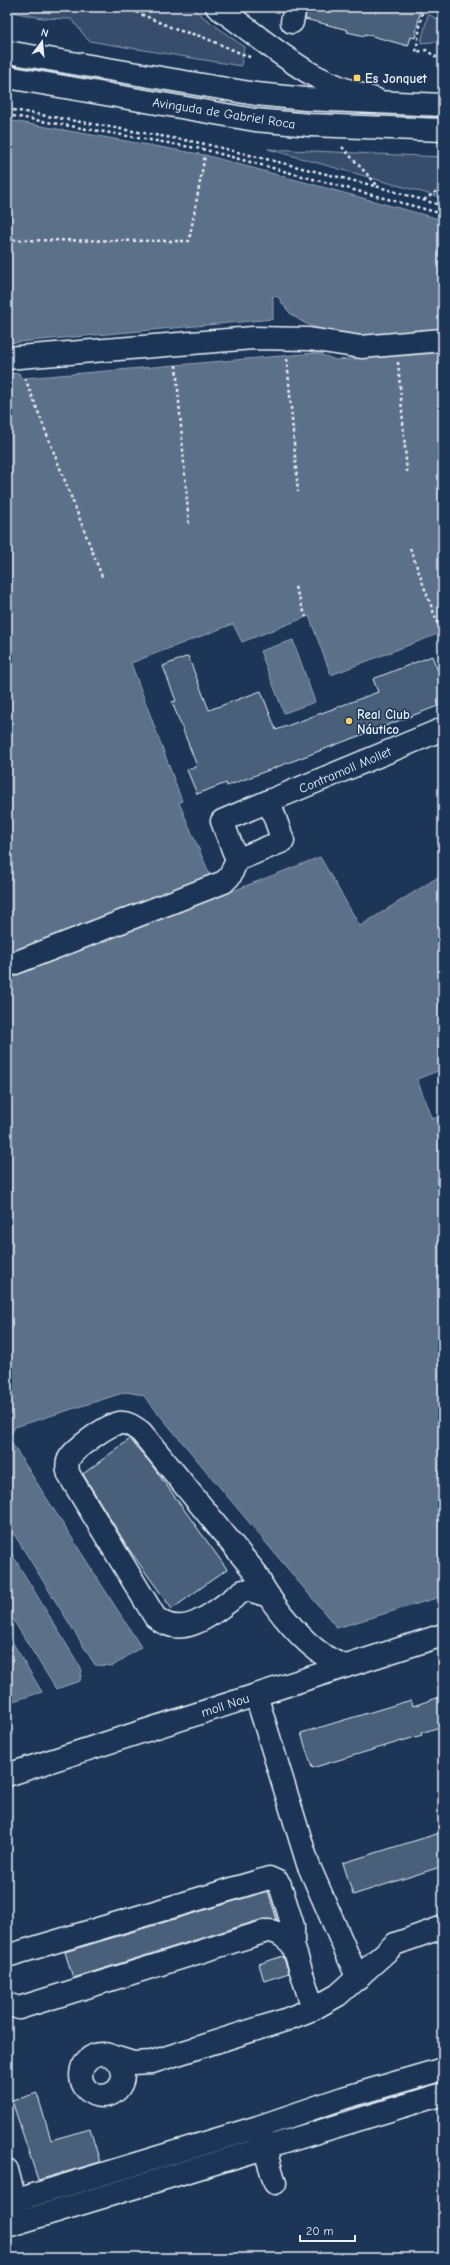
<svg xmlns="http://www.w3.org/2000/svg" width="450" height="2265" font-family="'Comic Neue',sans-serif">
  <rect width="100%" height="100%" fill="#1d3557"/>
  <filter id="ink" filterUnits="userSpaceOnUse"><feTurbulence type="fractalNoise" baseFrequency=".025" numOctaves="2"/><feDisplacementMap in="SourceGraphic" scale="8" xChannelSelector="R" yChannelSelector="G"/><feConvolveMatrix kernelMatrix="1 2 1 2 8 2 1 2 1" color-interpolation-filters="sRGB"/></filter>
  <g filter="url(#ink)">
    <g fill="#374d6c" stroke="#909fb2">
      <path d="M7,7H190L244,47L241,66L89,41L71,19L42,18L7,11Z"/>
      <path d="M428,14L443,22V41L421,43Z"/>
      <path d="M268,149L443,157V198Z"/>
    </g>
    <g fill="#5d7089" stroke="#95a4b5">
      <path d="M7,120L205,155L443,220V330C399,334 327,345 291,314C286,309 282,302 278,297L273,296V319L7,343Z"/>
      <path d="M316,353L336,360L443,353V632L331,675L309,616L242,642L233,624L131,663L182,801L179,803L210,875L7,955V374L19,373L21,378H25Z"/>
      <path d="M293,640L315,702L284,713L260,651Z"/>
      <path d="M320,857L360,926L443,874V1069L417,1079L432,1119L443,1115V1596L337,1628L143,1395L126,1392L15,1427L10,1436L11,1442L141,1647L113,1666L95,1665L14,1534L7,1538V979Z"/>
      <path d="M7,1546L82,1670L80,1681L56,1689L7,1610Z"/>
      <path d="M7,1633L42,1692L7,1703Z"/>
    </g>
    <g fill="#495e7a" stroke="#e8f1f8">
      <path d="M307,7H421L415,38L411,37L408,46L365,34V36L347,32L348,30L305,19Z"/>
      <path d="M188,656L209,710L261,691L276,730L378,692L373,679L432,656L443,684V704L227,786L226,783L197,794L187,770L197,766L172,702L176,701L163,666Z"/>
      <path d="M130,1439L151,1464L227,1569L172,1609L128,1548L83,1474Z"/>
      <path d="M443,1696V1726L421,1733L422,1735L312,1768L301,1733L411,1700L413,1706Z"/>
      <path d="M443,1832V1866L353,1895L343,1863Z"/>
      <path d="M268,1891L277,1920L263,1919L73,1978L65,1952Z"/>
      <path d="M283,1956L289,1973L264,1981L259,1964Z"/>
      <path d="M37,2093L51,2140L90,2129L100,2162L38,2180L12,2101Z"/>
    </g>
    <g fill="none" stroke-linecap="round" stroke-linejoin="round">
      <g stroke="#e8f1f8" stroke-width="25">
        <g id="minor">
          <path d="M217,7C250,29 280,57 315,76C334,86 354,93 375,99"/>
          <path d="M292,22L295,7"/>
          <path d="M7,358L253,338L309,339L361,347L443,340"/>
          <path d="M269,801L443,729"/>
          <path d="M269,801L283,841L237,860L222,821Z"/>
          <path d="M7,966L224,882L230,876L237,860"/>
          <path d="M269,1596L249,1590L243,1591C217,1609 185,1643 155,1617L69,1475C67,1469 66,1463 70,1457C76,1448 107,1425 119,1423C128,1422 134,1427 141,1432L255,1572C271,1605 309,1655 346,1666"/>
          <path d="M256,1695L308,1864L358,1979"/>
          <path d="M7,1775L443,1635"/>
          <path d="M7,1956L269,1878L278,1882L280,1885L293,1926V1945L313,2009"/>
          <path d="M7,2004L19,2008L267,1931C279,1931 285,1938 293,1945"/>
          <circle cx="102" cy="2075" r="21"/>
          <path d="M114,2057L133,2063L152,2062L285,2020L313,2009L338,1995L395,1944L443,1927"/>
          <path d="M260,2134L275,2183"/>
          <path d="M7,2170L19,2215"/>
          <path d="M7,2203L258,2127L343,2098L443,2069"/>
          <path d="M7,2226L443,2094"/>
        </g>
      </g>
      <g stroke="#e8f1f8" stroke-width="25">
        <g id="highway">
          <path d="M7,52L256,94L306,99L443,105"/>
          <path d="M7,77L255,120L310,125L443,130"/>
        </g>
      </g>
      <g stroke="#e8f1f8" stroke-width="2.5" stroke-dasharray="3 3" stroke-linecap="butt">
        <path d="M125,7L177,30L200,36L252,58"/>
        <path d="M423,7L416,52L426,50L436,57L443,58"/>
        <path d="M435,7L443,13"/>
        <path d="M7,109L201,143L379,187L443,206"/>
        <path d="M7,115L202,149L443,214"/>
        <path d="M342,147L378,186"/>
        <path d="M424,200L443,187"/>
        <path d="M7,240L189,241L205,155"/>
        <path d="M287,359L298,492"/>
        <path d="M398,362L407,472"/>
        <path d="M176,365L189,524"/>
        <path d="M25,378L103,579"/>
        <path d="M410,548L441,633"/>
        <path d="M295,587L306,617"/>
      </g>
      <use href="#minor" stroke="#1d3557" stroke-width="22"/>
      <use href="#highway" stroke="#1d3557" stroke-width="22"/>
    </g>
  </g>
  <g fill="#ffd166" stroke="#1d3557" stroke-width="1.5">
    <rect x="353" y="74" width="8" height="8" rx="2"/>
    <circle cx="349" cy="721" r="4"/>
  </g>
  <g text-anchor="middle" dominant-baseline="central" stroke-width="3" stroke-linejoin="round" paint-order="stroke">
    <g font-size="13" font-weight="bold" fill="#e8f1f8" stroke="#1d3557" text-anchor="start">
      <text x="365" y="78">Es Jonquet</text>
      <text x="357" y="714">Real Club<tspan x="357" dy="15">Náutico</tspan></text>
    </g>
    <g font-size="13" fill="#e8f1f8" stroke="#1d3557">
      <text transform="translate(224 113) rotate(9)">Avinguda de Gabriel Roca</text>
      <text transform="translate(345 770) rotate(-23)">Contramoll Mollet</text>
      <text transform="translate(225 1705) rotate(-18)">moll Nou</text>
    </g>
  </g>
  <rect width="450" height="2265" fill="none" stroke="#1d3557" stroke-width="24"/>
  <rect x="12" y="12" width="426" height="2241" fill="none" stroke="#e8f1f8" stroke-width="1.5" filter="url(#ink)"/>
  <g transform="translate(42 42) rotate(16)" stroke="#1d3557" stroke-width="3" paint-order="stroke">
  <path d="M0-3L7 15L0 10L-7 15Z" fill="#e8f1f8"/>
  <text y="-6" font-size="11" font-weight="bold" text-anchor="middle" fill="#e8f1f8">N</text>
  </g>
  <path d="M300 2235v6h55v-6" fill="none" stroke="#e8f1f8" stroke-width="2"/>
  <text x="306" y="2235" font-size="12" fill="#e8f1f8" stroke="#1d3557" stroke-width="3" paint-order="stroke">20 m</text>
</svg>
